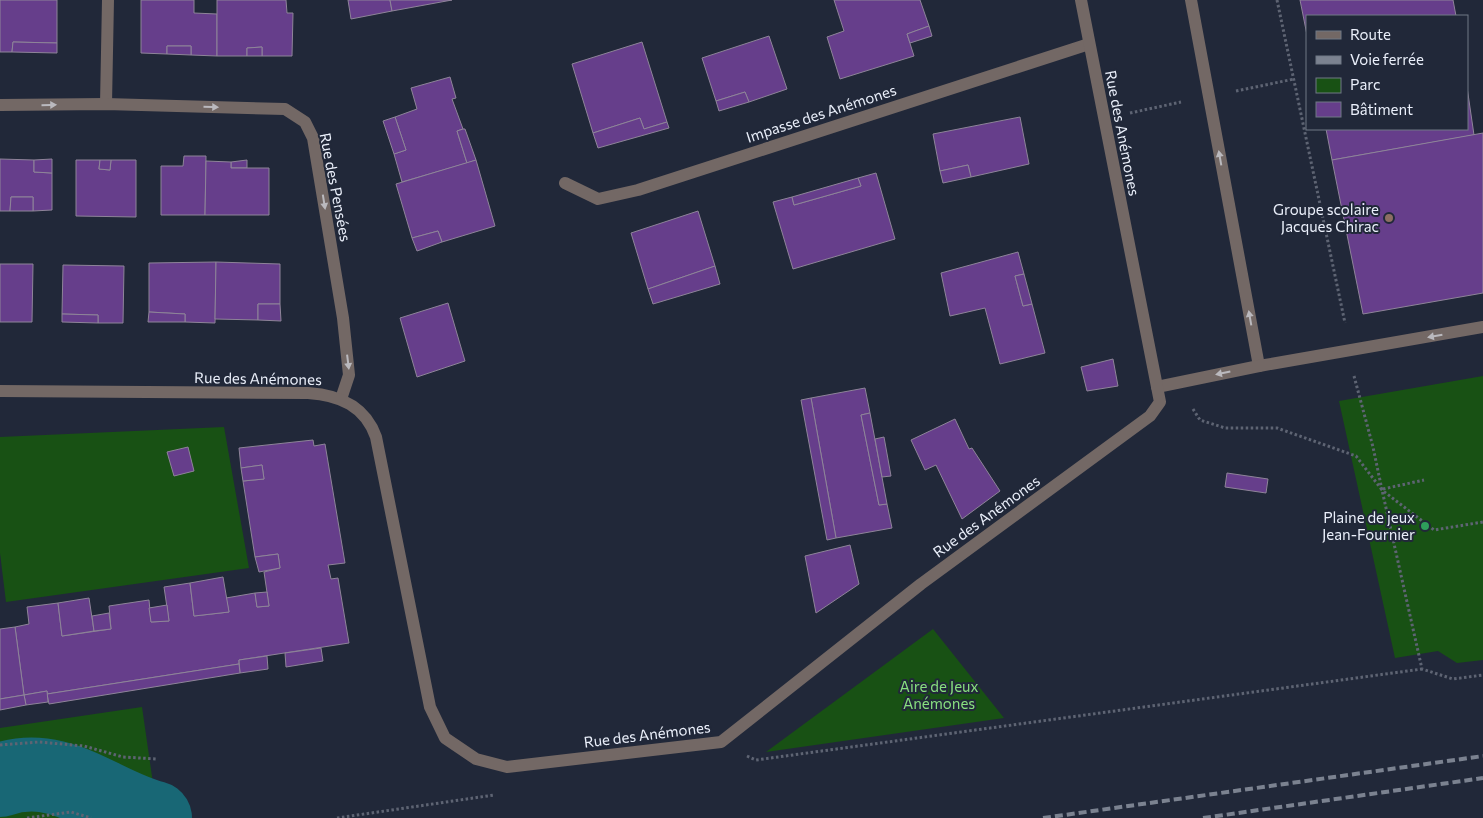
<svg xmlns="http://www.w3.org/2000/svg" width="1483" height="818" font-family="Commissioner,sans-serif">
  <rect width="100%" height="100%" fill="#212839"/>
  <g fill="#185114">
    <path d="M1483,376V660L1457,663L1438,651L1395,658L1339,401Z"/>
    <path d="M224,427L249,568L6,602L0,553V437Z"/>
    <path d="M933,629L1004,718L766,752Z"/>
    <path d="M142,707L158,818H0V728Z"/>
  </g>
  <g fill="none" stroke-linecap="round" stroke-linejoin="round">
    <path stroke="#186775" stroke-width="74" d="M0,780C60,759 101,804 155,818"/>
  </g>
  <g fill="#663e8b" stroke="#8e8499">
    <path d="M0,0H57V43L13,42L12,52H0Z"/>
    <path d="M141,0H194V13L217,14V56L191,55V46H167V54L141,53Z"/>
    <path d="M217,0H286L287,13H293L292,56H262V47L247,48V56H217Z"/>
    <path d="M348,0H390L392,11L351,19Z"/>
    <path d="M390,0H452L392,11Z"/>
    <path d="M834,0H920L929,26L907,34L914,56L840,79L827,37L844,31Z"/>
    <path d="M1300,0H1453L1456,16H1307V35Z"/>
    <path d="M929,26L932,36L910,43L907,34Z"/>
    <path d="M769,36L787,89L749,102L745,92L716,101L702,58Z"/>
    <path d="M13,42L57,43V53L12,52Z"/>
    <path d="M642,42L667,122L644,129L640,118L593,133L572,64Z"/>
    <path d="M167,46H191V55L167,54Z"/>
    <path d="M262,47V56H247V48Z"/>
    <path d="M450,77L456,98L452,99L463,129L457,131L467,163L402,182L394,154L406,150L395,117L417,109L411,88Z"/>
    <path d="M1467,87L1474,135L1332,160L1326,129H1467Z"/>
    <path d="M745,92L749,102L719,111L716,101Z"/>
    <path d="M395,117L406,150L394,154L383,121Z"/>
    <path d="M1020,117L1029,164L971,177L968,165L940,171L933,134Z"/>
    <path d="M640,118L644,129L667,122L669,128L598,148L593,133Z"/>
    <path d="M463,129H465L476,160L467,163L457,131Z"/>
    <path d="M1483,133V293L1363,314L1332,160Z"/>
    <path d="M184,156H206L205,215H161V166H183Z"/>
    <path d="M0,159L34,160V172L52,173V210L33,211V197H11L10,211H0Z"/>
    <path d="M52,159V173L34,172V160Z"/>
    <path d="M76,160H100L99,169L110,170L111,160H136V217L76,216Z"/>
    <path d="M100,160H111L110,170L99,169Z"/>
    <path d="M247,160V168H231V162Z"/>
    <path d="M476,160L495,226L442,242L438,231L412,238L396,184Z"/>
    <path d="M206,161L231,162V168H269V215H205Z"/>
    <path d="M968,165L971,177L943,183L940,171Z"/>
    <path d="M876,173L895,239L793,269L773,202L792,197L794,205L861,186L858,178Z"/>
    <path d="M858,178L861,186L794,205L792,197Z"/>
    <path d="M11,197H33V211H10Z"/>
    <path d="M698,211L715,266L648,289L631,233Z"/>
    <path d="M438,231L442,242L417,251L412,238Z"/>
    <path d="M1018,252L1024,274L1015,276L1023,306L1032,304L1045,353L1000,364L985,308L950,316L941,273Z"/>
    <path d="M216,262L215,323L185,322V314L149,312V263Z"/>
    <path d="M216,262L280,264V304H258V320L215,319Z"/>
    <path d="M0,264H33L32,322H0Z"/>
    <path d="M63,265L124,266L123,323H98V315L62,314Z"/>
    <path d="M715,266L720,284L653,304L648,289Z"/>
    <path d="M1024,274L1032,304L1023,306L1015,276Z"/>
    <path d="M448,303L465,361L417,377L400,318Z"/>
    <path d="M258,304H280L281,321L258,320Z"/>
    <path d="M149,312L185,314V322H148Z"/>
    <path d="M62,314L98,315V323L62,322Z"/>
    <path d="M1113,359L1118,386L1087,391L1081,367Z"/>
    <path d="M865,388L870,413L861,415L879,505L887,504L892,528L836,538L811,398Z"/>
    <path d="M811,398L836,538L827,540L801,400Z"/>
    <path d="M870,413L887,504L879,505L861,415Z"/>
    <path d="M955,419L969,449L972,448L1000,491L962,519L936,465L925,470L911,440Z"/>
    <path d="M884,437L891,476L882,477L875,439Z"/>
    <path d="M313,440L314,446L325,444L345,563L328,565L331,579L338,578L349,643L239,660V664L47,694V691L24,695L15,627L29,624L27,607L58,603L62,636L111,629L109,606L149,600L151,622L169,621L164,587L190,583L194,616L229,612L226,598L255,593L257,607L269,606L264,572L280,568L278,554L255,557L243,481L264,479L262,465L241,468L239,448Z"/>
    <path d="M188,447L194,471L174,476L167,452Z"/>
    <path d="M262,465L264,479L243,481L241,468Z"/>
    <path d="M1227,473L1268,479L1266,493L1225,487Z"/>
    <path d="M850,545L859,584L816,613L805,556Z"/>
    <path d="M278,554L280,568L259,572L255,557Z"/>
    <path d="M223,577L229,612L194,616L190,583Z"/>
    <path d="M267,592L269,606L257,607L255,593Z"/>
    <path d="M89,598L94,631L62,636L58,603Z"/>
    <path d="M167,605L169,621L151,622L149,608Z"/>
    <path d="M109,613L111,629L94,631L92,616Z"/>
    <path d="M15,627L24,695L0,699V629Z"/>
    <path d="M321,648L323,661L286,667L285,653Z"/>
    <path d="M267,656L268,669L240,673L239,660Z"/>
    <path d="M239,664L240,673L49,704L47,694Z"/>
    <path d="M47,691L48,702L26,705L24,695Z"/>
    <path d="M24,695L26,705L0,710V699Z"/>
  </g>
  <g fill="none" stroke-linecap="round" stroke-linejoin="round">
    <g stroke="#5e6473" stroke-width="3" stroke-dasharray="2.5 2.5" stroke-linecap="butt">
      <path d="M1277,0L1345,323"/>
      <path d="M1236,91L1294,79"/>
      <path d="M1130,113L1181,102"/>
      <path d="M1354,376L1373,447L1382,490L1434,530L1483,522"/>
      <path d="M1193,409L1200,420L1225,428H1277L1356,456L1382,490L1422,669L1453,679L1483,675"/>
      <path d="M1383,489L1424,480"/>
      <path d="M0,745L39,742L84,746L123,757L157,759"/>
      <path d="M747,756L756,760L1422,669"/>
      <path d="M27,818L71,812L91,818"/>
      <path d="M337,818L494,795"/>
    </g>
    <g stroke="#736865" stroke-width="12">
      <path d="M1191,0L1259,366"/>
      <path d="M1157,387L1259,366L1483,327"/>
    </g>
    <g stroke="#736865" stroke-width="12">
      <path d="M106,104L108,0"/>
      <path d="M0,105L106,104L285,109L305,122L313,138L343,318L349,375L341,399"/>
      <path d="M565,183L598,199L638,190L1089,44"/>
      <path d="M0,391L308,393C340,395 365,406 376,437L430,707L445,738L476,759L507,767L721,742L921,584L1150,416L1160,402L1081,0"/>
    </g>
    <g stroke="#7b8290" stroke-width="4" stroke-dasharray="8 4" stroke-linecap="butt">
      <path d="M1043,818L1483,756"/>
      <path d="M1203,818L1483,778"/>
    </g>
  </g>
  <defs><path id="oneway-solid" d="M-6-.8H1V-3.2L6.5 0L1 3.2V.8H-6Z" transform="scale(1.25)"/></defs>
  <g fill="#bab9be">
    <use href="#oneway-solid" transform="translate(49 105) rotate(-1)"/>
    <use href="#oneway-solid" transform="translate(211 107) rotate(1)"/>
    <use href="#oneway-solid" transform="translate(1220 158) rotate(-100)"/>
    <use href="#oneway-solid" transform="translate(324 202) rotate(81)"/>
    <use href="#oneway-solid" transform="translate(1250 318) rotate(-100)"/>
    <use href="#oneway-solid" transform="translate(1435 336) rotate(170)"/>
    <use href="#oneway-solid" transform="translate(348 362) rotate(83)"/>
    <use href="#oneway-solid" transform="translate(1223 373) rotate(168)"/>
  </g>
  <circle fill="#8d6e63" stroke="#212839" stroke-width="2" cx="1389" cy="218" r="5"/>
  <circle fill="#2e9e5b" stroke="#212839" stroke-width="2" cx="1425" cy="526" r="5"/>
  <g text-anchor="middle" dominant-baseline="central" stroke-width="4" stroke-linejoin="round" paint-order="stroke">
    <g font-size="15" fill="#eaeffa" stroke="#212839">
      <text transform="translate(821 113) rotate(-18)">Impasse des Anémones</text>
      <text transform="translate(1123 133) rotate(79)">Rue des Anémones</text>
      <text transform="translate(336 187) rotate(79)">Rue des Pensées</text>
      <text transform="translate(258 378) rotate(1)">Rue des Anémones</text>
      <text transform="translate(986 516) rotate(-36)">Rue des Anémones</text>
      <text transform="translate(647 734) rotate(-7)">Rue des Anémones</text>
    </g>
    <g font-size="15" fill="#eaeffa" stroke="#212839" text-anchor="end">
      <text x="1379" y="209">Groupe scolaire<tspan x="1379" dy="17">Jacques Chirac</tspan></text>
      <text x="1415" y="517">Plaine de jeux<tspan x="1415" dy="17">Jean-Fournier</tspan></text>
    </g>
    <g font-size="15" fill="#88df7f" stroke="#212839">
      <text x="939" y="686">Aire de Jeux<tspan x="939" dy="17">Anémones</tspan></text>
    </g>
  </g>
  <rect x="1306" y="15" width="162" height="115" fill="#212839" stroke="#717886"/>
  <rect x="1316" y="31" width="25" height="8" fill="#736865" stroke="#717886"/>
  <text x="1350" y="40" font-size="15" fill="#eaeffa">Route</text>
  <rect x="1316" y="56" width="25" height="8" fill="#7b8290" stroke="#717886"/>
  <text x="1350" y="65" font-size="15" fill="#eaeffa">Voie ferrée</text>
  <rect x="1316" y="78" width="25" height="15" fill="#185114" stroke="#717886"/>
  <text x="1350" y="90" font-size="15" fill="#eaeffa">Parc</text>
  <rect x="1316" y="102" width="25" height="15" fill="#663e8b" stroke="#717886"/>
  <text x="1350" y="115" font-size="15" fill="#eaeffa">Bâtiment</text>
</svg>
